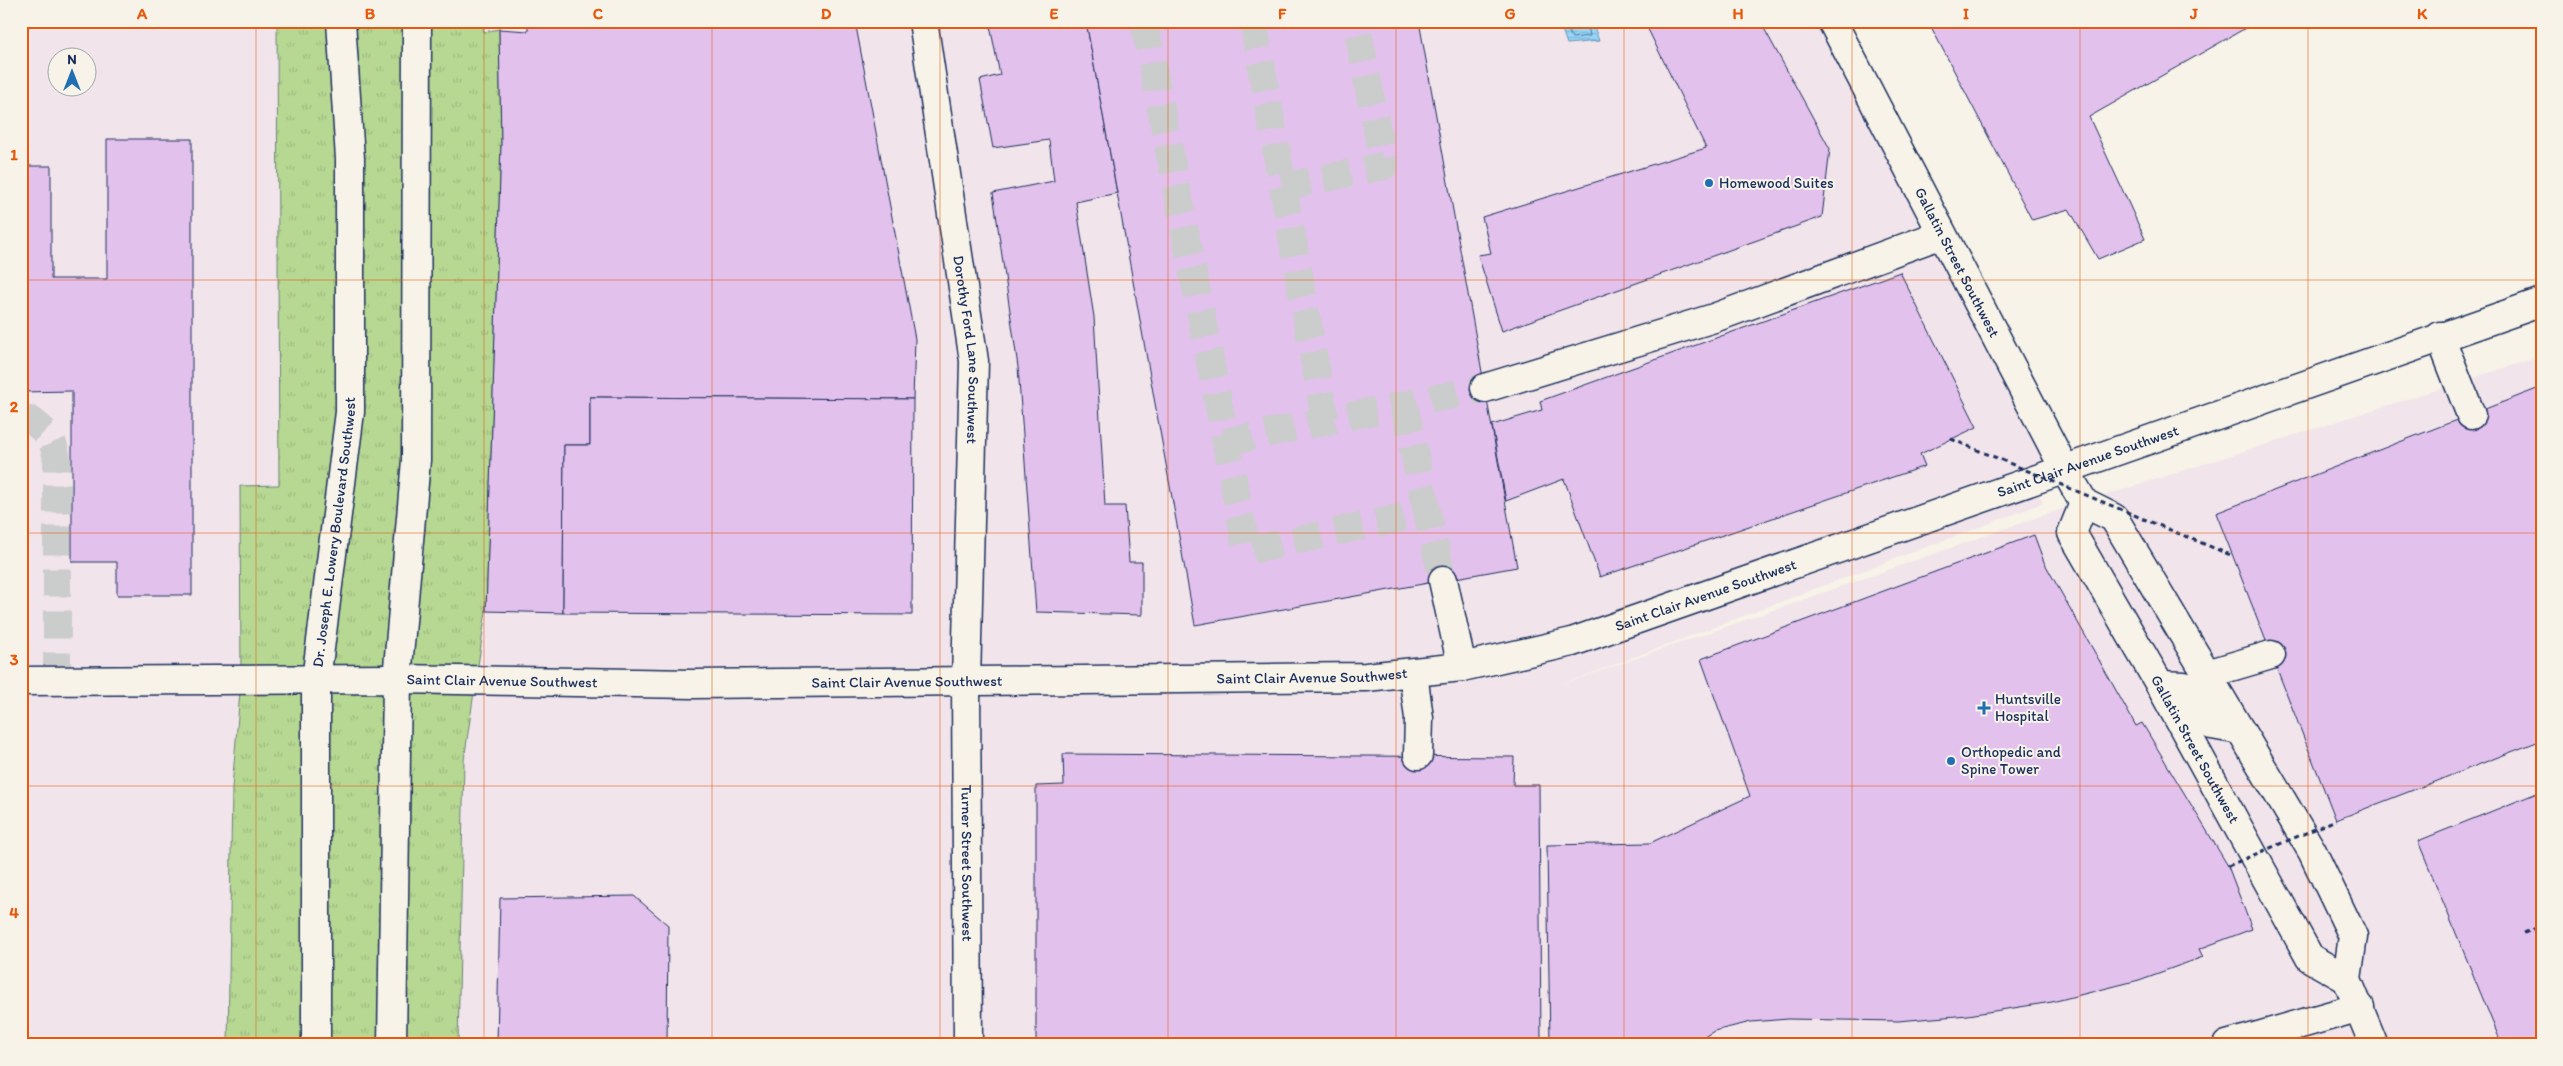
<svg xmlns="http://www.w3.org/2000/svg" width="2563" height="1066" font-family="Itim,sans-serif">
  <defs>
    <pattern id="park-tufts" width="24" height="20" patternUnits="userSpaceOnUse" patternTransform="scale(1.25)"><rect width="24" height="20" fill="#b7d892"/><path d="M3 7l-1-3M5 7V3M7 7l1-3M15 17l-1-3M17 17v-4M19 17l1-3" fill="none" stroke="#9dba80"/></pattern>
    <pattern id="water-rules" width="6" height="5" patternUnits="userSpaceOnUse" patternTransform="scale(1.25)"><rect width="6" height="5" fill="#96d6f8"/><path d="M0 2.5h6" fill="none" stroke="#81b8d7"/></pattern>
  </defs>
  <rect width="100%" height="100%" fill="#f7f3e8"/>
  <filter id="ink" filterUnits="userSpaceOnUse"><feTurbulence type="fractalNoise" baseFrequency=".02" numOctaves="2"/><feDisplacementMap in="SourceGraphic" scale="10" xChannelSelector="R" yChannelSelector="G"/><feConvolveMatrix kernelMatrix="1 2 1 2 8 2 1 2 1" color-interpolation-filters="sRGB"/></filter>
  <g filter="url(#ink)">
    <path fill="#f1e4ea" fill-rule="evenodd" d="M21,21H1842L2065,470L2032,481L2043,503L1552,688L2044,515L2542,356V1045H21ZM58,58H88V88H58Z"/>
    <path fill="url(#park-tufts)" stroke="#698478" d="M277,21H483L484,32L499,29L501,144L486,611L464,760L458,1045H228L232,788L241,680L240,486L279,485Z"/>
    <path fill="url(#water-rules)" stroke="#6593ba" d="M1559,21H1592L1599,41L1567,44Z"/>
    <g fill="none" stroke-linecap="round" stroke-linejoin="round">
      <path stroke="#4c729c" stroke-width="1" d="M1564,21L1572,38L1590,36L1587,21"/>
    </g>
    <g fill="#e3c1ed" stroke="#1b2f5e">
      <path d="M528,21H855L915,339L913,399L590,397V445H564L563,613L486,611L501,144L499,29L528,31Z"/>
      <path d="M989,21H1086L1117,193L1076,202L1094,317L1105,506H1125L1129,562H1142V615L1036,612L1018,367L993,193L1054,181L1049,140L993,148L980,80L1000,75Z"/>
      <path d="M1086,21H1419L1517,567L1195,625Z"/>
      <path d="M1644,21H1760L1830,149L1822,217L1502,331L1478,255L1491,253L1482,217L1706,148Z"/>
      <path d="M1928,21H2258L2089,117L2145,239L2098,259L2069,209L2032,220Z"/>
      <path d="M107,139H192V595H117V562H72V391L21,392V166H51V279H107Z"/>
      <path d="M1900,272L1977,427L1920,454L1925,466L1600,577L1564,479L1506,501L1492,425L1542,410L1540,401Z"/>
      <path d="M2542,387V740L2336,820L2216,513Z"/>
      <path d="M590,397L913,399L912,615L563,613L564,445H590Z"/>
      <path d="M2034,535L2044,562L2136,726L2142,723L2228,866L2252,929L2199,949L2203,957L2139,980L2052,1002L1968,1015L1898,1021L1788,1019L1751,1022L1714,1031L1691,1045H1550L1547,845L1650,843L1750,796L1701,659Z"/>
      <path d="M1063,754L1514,757L1513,785H1539L1541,1045H1036V786L1064,785Z"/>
      <path d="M2542,791V1045H2502L2418,841Z"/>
      <path d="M634,896L668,925L667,1045H497L500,898Z"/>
    </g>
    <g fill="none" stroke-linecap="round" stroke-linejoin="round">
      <g stroke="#cbcccc" stroke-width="28" stroke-dasharray="28 14" stroke-linecap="butt">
        <path d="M1144,21L1247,551L1427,512L1443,580"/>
        <path d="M1253,21L1325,419"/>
        <path d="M1282,187L1384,166L1356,21"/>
        <path d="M1404,404L1427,512"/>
        <path d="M21,421L31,420C49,434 54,439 57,462V680"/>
        <path d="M1225,442L1485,388"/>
      </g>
      <g stroke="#1b2f5e" stroke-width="31">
        <g id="minor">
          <path id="s1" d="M923,21L974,361L966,681L968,1045"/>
          <path id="s2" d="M1832,21L2065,470L2084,503L2114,518L2312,851L2353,936L2347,979L2374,1045"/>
          <path d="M2440,336L2471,415"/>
          <path d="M1485,388L1714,318L1942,234"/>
          <path id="s3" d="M2084,503L2072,533L2160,685L2310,958L2347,979"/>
          <path d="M1443,580L1462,667"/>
          <path d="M1413,673L1419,718L1418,755"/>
          <path d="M2207,674L2271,655"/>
          <path id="s4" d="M21,681L397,679L693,684L1366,677L1462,667L1572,642L2542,302"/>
          <path d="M2160,685L2184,686L2212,725L2240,730"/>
          <path id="s5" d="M316,1045V680L350,412V159L341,21"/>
          <path d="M392,1045L397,679L416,460L417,21"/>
          <path d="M2227,1045L2360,1007"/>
        </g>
      </g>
      <path stroke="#1b2f5e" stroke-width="3" stroke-dasharray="5 4" stroke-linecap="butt" d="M2524,933L2542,926"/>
      <use href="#minor" stroke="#f7f3e8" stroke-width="28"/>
      <g stroke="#1b2f5e" stroke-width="3" stroke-dasharray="5 4" stroke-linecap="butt">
        <path d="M1951,439L2233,556"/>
        <path d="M2228,866L2336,820"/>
      </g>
    </g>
  </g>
  <path fill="none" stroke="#e8590c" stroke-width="1" stroke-opacity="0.55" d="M256,21V1045M484,21V1045M712,21V1045M940,21V1045M1168,21V1045M1396,21V1045M1624,21V1045M1852,21V1045M2080,21V1045M2308,21V1045M21,280H2542M21,533H2542M21,786H2542"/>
  <g fill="#1f6fb2" stroke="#f7f3e8" stroke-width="2">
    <circle cx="1709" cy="183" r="5"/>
    <path d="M1981.5 700.5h5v5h5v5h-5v5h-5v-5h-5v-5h5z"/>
    <circle cx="1951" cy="761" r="5"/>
  </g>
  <g text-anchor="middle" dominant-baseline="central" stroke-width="4" stroke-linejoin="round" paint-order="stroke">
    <g font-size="15" fill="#1b2f5e" stroke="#f7f3e8" text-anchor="start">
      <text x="1719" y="183">Homewood Suites</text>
      <text x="1995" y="699">Huntsville<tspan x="1995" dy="17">Hospital</tspan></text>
      <text x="1961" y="752">Orthopedic and<tspan x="1961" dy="17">Spine Tower</tspan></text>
    </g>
    <g font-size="15" fill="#1b2f5e" stroke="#f7f3e8">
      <text stroke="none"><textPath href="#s2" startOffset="272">Gallatin Street Southwest</textPath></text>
      <text stroke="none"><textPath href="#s1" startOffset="332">Dorothy Ford Lane Southwest</textPath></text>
      <text stroke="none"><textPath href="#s4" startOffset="2101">Saint Clair Avenue Southwest</textPath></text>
      <text stroke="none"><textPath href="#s5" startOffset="514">Dr. Joseph E. Lowery Boulevard Southwest</textPath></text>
      <text stroke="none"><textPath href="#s4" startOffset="1696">Saint Clair Avenue Southwest</textPath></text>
      <text stroke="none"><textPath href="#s4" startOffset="1291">Saint Clair Avenue Southwest</textPath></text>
      <text stroke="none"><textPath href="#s4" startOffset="481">Saint Clair Avenue Southwest</textPath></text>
      <text stroke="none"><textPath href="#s4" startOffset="886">Saint Clair Avenue Southwest</textPath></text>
      <text stroke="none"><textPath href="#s3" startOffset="281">Gallatin Street Southwest</textPath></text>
      <text stroke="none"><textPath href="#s1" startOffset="846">Turner Street Southwest</textPath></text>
    </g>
  </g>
  <rect width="2563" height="1066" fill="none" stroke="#f7f3e8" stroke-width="55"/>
  <g transform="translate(72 72)"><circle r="24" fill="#f7f3e8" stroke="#9fa5b1"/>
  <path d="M0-4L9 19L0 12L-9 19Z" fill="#1f6fb2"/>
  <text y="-8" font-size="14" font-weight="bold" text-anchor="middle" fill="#1b2f5e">N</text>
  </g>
  <rect x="28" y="28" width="2508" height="1010" fill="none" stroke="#e8590c" stroke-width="2"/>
  <g font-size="16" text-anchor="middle" font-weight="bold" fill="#e8590c">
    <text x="142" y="19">A</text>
    <text x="370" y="19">B</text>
    <text x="598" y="19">C</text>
    <text x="826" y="19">D</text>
    <text x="1054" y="19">E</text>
    <text x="1282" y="19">F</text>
    <text x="1510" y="19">G</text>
    <text x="1738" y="19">H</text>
    <text x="1966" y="19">I</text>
    <text x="2194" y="19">J</text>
    <text x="2422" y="19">K</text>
    <text x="14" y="160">1</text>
    <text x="14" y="412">2</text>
    <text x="14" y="665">3</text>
    <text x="14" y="918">4</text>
  </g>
</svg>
